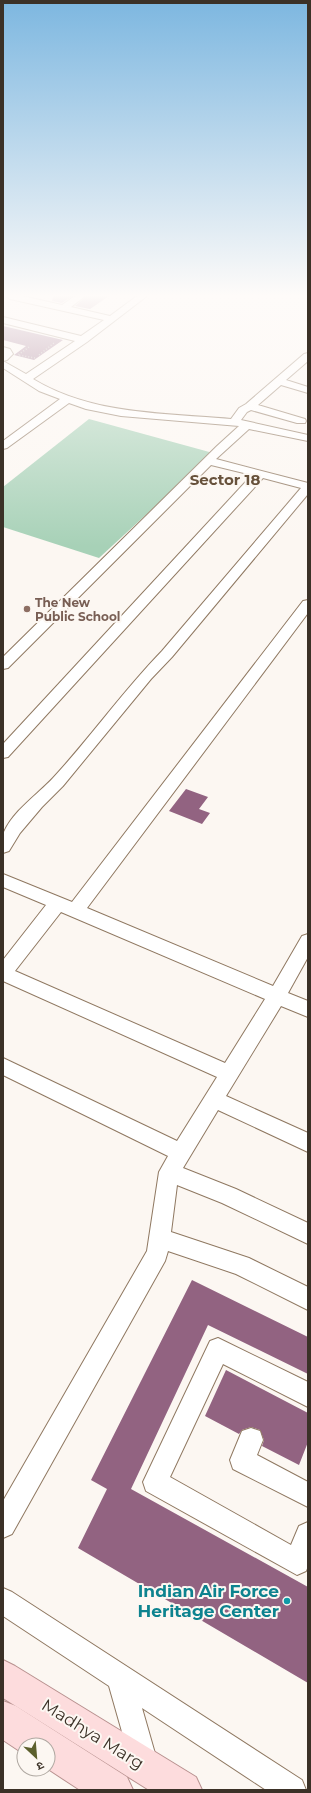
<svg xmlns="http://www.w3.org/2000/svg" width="311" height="1793" font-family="Montserrat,'Noto Sans Devanagari',sans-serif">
  <rect width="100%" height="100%" fill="#fcf7f2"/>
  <path fill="#a7d1b7" d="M89,419L213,453L99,558L3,527V487Z"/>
  <g fill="#926381">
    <path d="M53,296H73L62,303L52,301Z"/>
    <path d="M86,296H109L90,309L75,306Z"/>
    <path d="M3,326L63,340L34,360L14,355L26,346L3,340Z"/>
    <path d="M186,789L208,797L199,809L210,813L202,824L169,811Z"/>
    <path d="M192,1280L308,1337V1374L208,1325L131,1489L308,1587V1683L78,1548L107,1489L91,1480Z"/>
    <path d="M226,1370L308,1413V1442L299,1465L262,1446L264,1440L260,1430L251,1427L242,1430L239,1434L205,1416Z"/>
  </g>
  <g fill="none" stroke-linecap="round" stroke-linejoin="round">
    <g stroke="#8f7861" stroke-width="2">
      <g id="minor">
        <path d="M5,296H22L62,305L75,296H85L71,307L110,316L137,296H147L87,342L33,379C92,415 164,413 231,419L239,408L246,404L304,354L308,353V361L286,380L308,387V393L281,385L258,405L305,419L306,421L305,423H297L251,410L247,412L241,420L308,435V441L249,429L216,459L308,483V494L172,657L151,679L63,786L42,807L20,833L9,851L3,853C3,847 1,837 4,832C14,810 37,795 53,778C91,737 123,691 162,651L301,488L263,478L8,757L3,758V744L252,475L211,465L8,668L3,669V657L217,446L239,426L121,416L86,409L69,403L7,448L3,449V441L60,399L39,391L3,368V361L26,374L75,341L3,323V317L81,336L104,320L10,299Z"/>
        <path d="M3,347L10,349L13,354L7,360L3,361Z"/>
        <path d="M308,600V613L87,908L273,986L302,936L308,934V957L288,993L308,1001V1017L281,1006L226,1096L308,1133V1152L218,1110L183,1168L236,1189L308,1223V1244L222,1203L177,1185L171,1232L249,1258L308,1287V1310L236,1274L168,1251L165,1261L12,1534L3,1538V1501L147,1251L159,1172L168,1156L3,1075V1058L177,1141L217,1077L3,981V960L46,905L3,887V874L72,902L303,601ZM61,912L265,999L225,1063L15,971Z"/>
        <path d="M218,1338L308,1382V1407L223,1364L170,1477L291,1545L299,1526L308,1522V1566L306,1571L297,1575L146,1491L143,1482L210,1341Z"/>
        <path d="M251,1428L260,1431L263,1440L257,1455L308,1482V1507L233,1469L230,1460L242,1431Z"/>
        <path d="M3,1588L12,1592L302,1780L306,1790H266L142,1708L158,1764L154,1774L144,1778L134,1774L109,1686L3,1616Z"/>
      </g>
    </g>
    <g stroke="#b8918f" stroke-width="2">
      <g id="major">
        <path d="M3,1660L15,1666L196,1777L202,1790H149L3,1698Z"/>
        <path d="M3,1701L16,1706L127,1777L133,1790H80L48,1769V1745H24V1754L3,1740Z"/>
      </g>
    </g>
    <g stroke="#bbb4ad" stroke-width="1.5" stroke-dasharray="1 2" stroke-linecap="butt">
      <path d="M29,347L18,355L35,358"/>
      <path d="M39,355L54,343"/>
    </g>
    <use href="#minor" fill="#fff" fill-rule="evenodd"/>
    <use href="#major" fill="#fddcdd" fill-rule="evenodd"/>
  </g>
  <linearGradient id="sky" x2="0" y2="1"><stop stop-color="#7db7e0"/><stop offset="0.54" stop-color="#fefbf9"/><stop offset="1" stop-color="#fefbf9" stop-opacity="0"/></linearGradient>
  <rect width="311" height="547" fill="url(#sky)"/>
  <circle fill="#8d6e63" stroke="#fcf7f2" stroke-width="1.5" cx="27" cy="609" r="4"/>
  <circle fill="#0f9aa8" stroke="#fcf7f2" stroke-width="1.5" cx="287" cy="1601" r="4"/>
  <g text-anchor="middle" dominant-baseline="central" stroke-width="4" stroke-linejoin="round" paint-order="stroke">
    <g font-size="12" font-weight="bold" fill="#785e54" stroke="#fcf7f2" text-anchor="start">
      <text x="35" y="602">The New<tspan x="35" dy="14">Public School</tspan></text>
    </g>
    <g font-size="15" font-weight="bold" fill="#67513b" stroke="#fcf7f2">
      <text x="225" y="479">Sector 18</text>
    </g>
    <g font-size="17" font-weight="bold" fill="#0d838f" stroke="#fcf7f2" text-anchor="end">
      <text x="279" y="1591">Indian Air Force<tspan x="279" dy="20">Heritage Center</tspan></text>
    </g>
    <g font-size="17" fill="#3b3127" stroke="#fcf7f2">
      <text transform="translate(93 1734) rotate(32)">Madhya Marg</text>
    </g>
  </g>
  <rect width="311" height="1793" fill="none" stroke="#3b3127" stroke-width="8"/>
  <g transform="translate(36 1757) rotate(154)"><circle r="19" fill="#fcf7f2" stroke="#afa8a1"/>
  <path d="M0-3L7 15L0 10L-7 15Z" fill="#5c602d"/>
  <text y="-6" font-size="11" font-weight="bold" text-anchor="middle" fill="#3b3127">उ</text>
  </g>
</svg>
